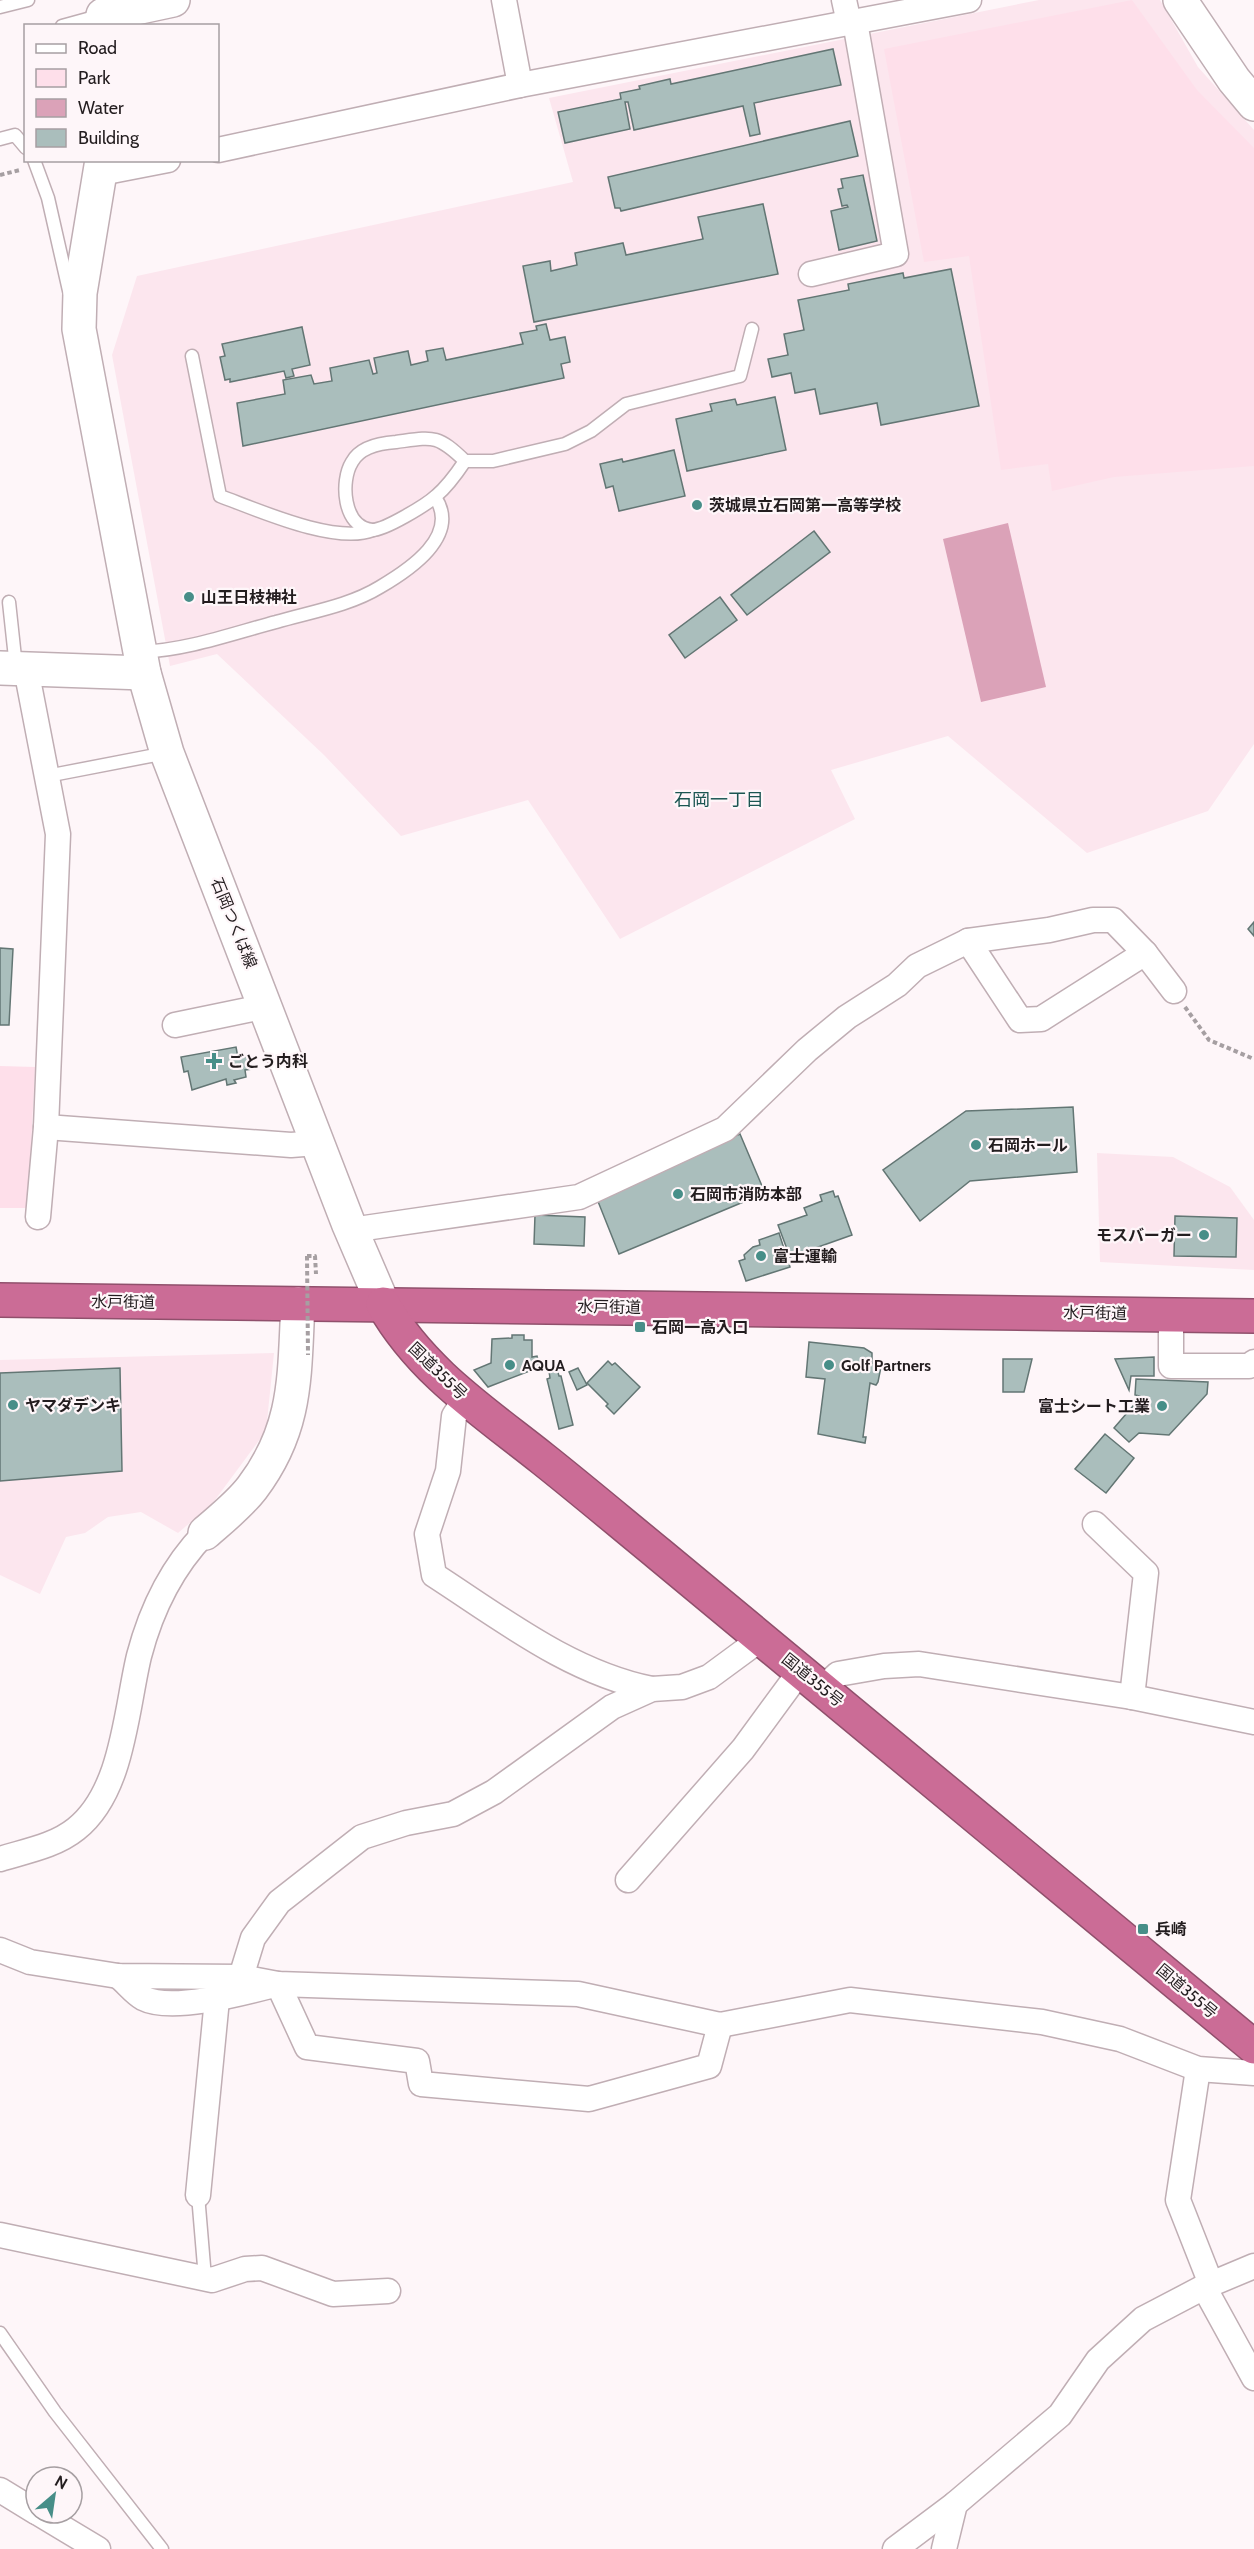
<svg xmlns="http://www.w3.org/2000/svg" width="1254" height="2549" font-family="Cabin,'Noto Sans JP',sans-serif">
  <rect width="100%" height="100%" fill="#fef6f9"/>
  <g fill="#fce6ee">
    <path d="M1039,0H1160L1198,67L1254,130V744L1208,811L1087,853L948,736L831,770L855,819L620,939L528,800L401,836L324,755L217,654L170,666L112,355L137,276L573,182L549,98Z"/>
    <path d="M1097,1153L1173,1157L1230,1187L1254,1220V1270L1100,1262Z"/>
    <path d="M274,1353L266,1431L212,1504L178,1533L141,1512L108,1517L85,1533L66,1537L40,1594L0,1575V1360Z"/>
  </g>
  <g fill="#fedfea">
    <path d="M1132,0L1197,90L1254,148V466L1114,477L1052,491L1048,464L1001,470L969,256L924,262L884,49Z"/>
    <path d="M0,1066L35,1067L28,1208H0Z"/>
  </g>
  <path fill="#dba2b8" d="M1008,523L1046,687L981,702L943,539Z"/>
  <g fill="#aabebc" stroke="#637674" stroke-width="1.5">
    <path d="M833,49L841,85L754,103L760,134L750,136L743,106L634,130L628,102H625L630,129L565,143L558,112L621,99L620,93L640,89L639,86L670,79L671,84Z"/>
    <path d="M850,121L858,156L621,211L620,208H615L608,177Z"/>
    <path d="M863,175L877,241L839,250L831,211L848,207L847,205L842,206L838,189L843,188L841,179Z"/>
    <path d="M763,204L778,274L534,322L523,266L550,261L551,271L577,265L575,253L623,243L626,255L703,239L698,217Z"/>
    <path d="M951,269L979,406L881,425L877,403L820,414L815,389L795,393L791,373L772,377L768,359L788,355L784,334L804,330L798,300L849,290L848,284L903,273L904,278Z"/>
    <path d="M546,324L550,340L565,337L570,362L561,364L564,378L243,446L237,403L285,394L283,380L311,375L314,384L332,381L330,368L369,360L373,374L377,373L374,358L408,351L411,365L428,361L426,351L443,348L446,360L523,344L520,333L537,330L536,326Z"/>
    <path d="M302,327L310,365L292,369L294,376L286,378L284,371L230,382V379L225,380L220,357L225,356L222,344Z"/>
    <path d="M775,397L786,450L687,471L676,419L712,411L710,404L735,399L737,405Z"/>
    <path d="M674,450L685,496L619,511L613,486L606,488L600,464L622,459L623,462Z"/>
    <path d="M814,531L830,552L747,615L731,595Z"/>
    <path d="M720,597L737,620L685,658L669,635Z"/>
    <path d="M1254,922V936L1248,929Z"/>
    <path d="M0,948L13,949L9,1025H0Z"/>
    <path d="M236,1047L238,1058L249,1056L252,1069L245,1070L246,1077L234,1080L236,1083L227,1085L226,1079L192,1090L188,1071L184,1072L181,1057Z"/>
    <path d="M1073,1107L1077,1172L970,1181L920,1221L883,1170L966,1111Z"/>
    <path d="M740,1134L765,1193L619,1254L595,1194Z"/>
    <path d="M833,1191L835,1197L838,1196L852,1235L790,1257L778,1225L807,1215L804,1208L822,1201L820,1195Z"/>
    <path d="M535,1215L585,1217L584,1246L534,1244Z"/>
    <path d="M1175,1216L1237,1218L1236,1257L1174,1256Z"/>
    <path d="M779,1233L790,1267L746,1281L739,1261L745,1259L744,1255L753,1247L760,1245L759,1240Z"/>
    <path d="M512,1335H524V1340H532V1357L537,1356L540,1367L488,1387L474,1370L491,1363L492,1339L512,1338Z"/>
    <path d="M809,1342L864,1348L872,1353V1363L881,1367L878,1382L876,1385L870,1383L863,1437H866L865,1443L818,1434L825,1379L806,1377Z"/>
    <path d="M1154,1357V1376H1131L1129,1390L1115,1359Z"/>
    <path d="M1003,1359H1032L1024,1392H1003Z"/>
    <path d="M608,1361L612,1365L615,1363L640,1387L614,1414L606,1406L608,1404L587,1383Z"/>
    <path d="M120,1368L122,1471L0,1481V1373Z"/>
    <path d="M578,1368L587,1385L577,1390L569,1372Z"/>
    <path d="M557,1369L559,1376H561L573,1425L559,1429L547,1379L550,1378L549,1371Z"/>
    <path d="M1136,1379L1208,1382L1207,1394L1169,1435L1139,1433L1129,1442L1114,1428L1133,1406L1140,1411V1396L1135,1395Z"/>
    <path d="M1105,1434L1134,1458L1106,1493L1075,1469Z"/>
  </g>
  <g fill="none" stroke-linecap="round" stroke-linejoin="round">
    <g stroke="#c0aeb4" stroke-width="15">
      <g id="lane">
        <path d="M0,7L28,0"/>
        <path d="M62,26L102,15"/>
        <path d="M0,139L15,135L26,148"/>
        <path d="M34,160L48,198L70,295"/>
        <path d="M192,356L220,496C258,510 336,545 373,530"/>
        <path d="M465,461C437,434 433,437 396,442C381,443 360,447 352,462C340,481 343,527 372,530C385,530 426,505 436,496C448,486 457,473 465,461H493L565,444L591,431L626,404L740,376L752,329"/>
        <path d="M9,602L16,667"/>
        <path d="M141,652C187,650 231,634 276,622C310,612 349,606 380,587C409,570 461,536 435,497"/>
        <path d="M47,776L166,753"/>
        <path d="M198,2195L205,2278"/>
        <path d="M0,2333L55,2412L162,2549"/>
      </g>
    </g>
    <g stroke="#c0aeb4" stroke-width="27">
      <g id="street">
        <path d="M504,0L520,85"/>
        <path d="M844,0L849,23"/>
        <path d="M218,150L520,85L969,0"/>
        <path d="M101,173L168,160"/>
        <path d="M811,274L896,254L855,22"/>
        <path d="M26,669L58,834L46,1127L38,1217"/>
        <path d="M968,941L1049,930L1093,920H1113L1145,953"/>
        <path d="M175,1025L267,1006"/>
        <path d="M46,1127L291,1145L317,1143"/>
        <path d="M351,1230L579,1197L725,1129L807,1050L847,1017L897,985L917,966L968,941L1020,1020L1041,1019L1145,953L1174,991"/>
        <path d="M1171,1314V1366H1249L1254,1362"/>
        <path d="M465,1399L454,1416L448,1471L427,1534L434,1575C502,1619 571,1673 652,1689"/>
        <path d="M1095,1524L1146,1573L1132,1697"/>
        <path d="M824,1687L838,1674L884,1666L919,1664L1132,1697L1254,1722"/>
        <path d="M0,1859C26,1851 55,1846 76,1829C123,1792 126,1710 139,1656C151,1610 172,1567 205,1533"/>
        <path d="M628,1880L743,1749L801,1670"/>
        <path d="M0,1950L30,1962L118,1976L241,1977L278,1984L578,1994L720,2025L850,2000L1042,2022L1120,2039L1198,2069L1254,2073"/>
        <path d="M118,1976C126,1982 134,1993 143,1998C172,2013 247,1992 278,1984L307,2047L417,2061L421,2084L589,2099L709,2066L720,2025"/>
        <path d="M241,1977L253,1938L279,1902L362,1837L406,1823L453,1814L494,1792L612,1707L652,1689L682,1687L709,1677L762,1638"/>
        <path d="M1198,2069L1178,2200L1211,2284"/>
        <path d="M198,2195L217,1999"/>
        <path d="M0,2235L212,2280L245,2269L262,2268L333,2294L388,2291"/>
        <path d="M1204,2287L1254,2378"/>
        <path d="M0,2490L36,2512"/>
        <path d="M38,2513L98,2549"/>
        <path d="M895,2549L955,2504L1060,2415L1098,2360L1143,2319L1204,2287L1254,2266"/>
        <path d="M944,2549L955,2504"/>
      </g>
    </g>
    <g stroke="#c0aeb4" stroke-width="36">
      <g id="secondary">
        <path d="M1180,0L1234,80L1254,104"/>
        <path d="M103,15L173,0"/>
        <path d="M102,160L80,293L79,329L144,673L167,753L349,1225L383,1304"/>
        <path d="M0,668L144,673"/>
        <path d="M205,1533C221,1519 239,1505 252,1488C298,1427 294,1375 298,1304"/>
      </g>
    </g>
    <g stroke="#90506c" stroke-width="36">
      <g id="highway">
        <path d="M0,1300L1254,1316"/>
        <path d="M383,1304C421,1371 484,1412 543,1459C582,1490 620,1522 659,1554C858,1717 1056,1882 1254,2047"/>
      </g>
    </g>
    <g stroke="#a69fa2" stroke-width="4" stroke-dasharray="4.5 3" stroke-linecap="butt">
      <path d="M56,160H61"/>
      <path d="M0,175L20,170"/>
      <path d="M1185,1007L1209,1040L1254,1059"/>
      <path d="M307,1256H315L316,1274"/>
    </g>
    <use href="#lane" stroke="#fff" stroke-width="12"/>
    <use href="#street" stroke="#fff" stroke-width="24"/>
    <use href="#secondary" stroke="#fff" stroke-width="33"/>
    <use href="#highway" stroke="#cb6c96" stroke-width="33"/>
    <path stroke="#a69fa2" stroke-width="4" stroke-dasharray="4.5 3" stroke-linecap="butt" d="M307,1256L308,1355"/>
  </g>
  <g fill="#478e88" stroke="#fef6f9" stroke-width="2">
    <circle cx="697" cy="505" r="6"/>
    <circle cx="189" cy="597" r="6"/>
    <path d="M211 1052h6v6h6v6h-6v6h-6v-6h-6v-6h6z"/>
    <circle cx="976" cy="1145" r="6"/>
    <circle cx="678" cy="1194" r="6"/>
    <circle cx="1204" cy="1235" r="6"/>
    <circle cx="761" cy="1256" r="6"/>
    <rect x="634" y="1321" width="12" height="12" rx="3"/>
    <circle cx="510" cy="1365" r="6"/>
    <circle cx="829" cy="1365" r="6"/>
    <circle cx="13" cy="1405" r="6"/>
    <circle cx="1162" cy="1406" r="6"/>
    <rect x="1137" y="1923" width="12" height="12" rx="3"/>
  </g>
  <g text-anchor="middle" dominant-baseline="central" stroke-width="4.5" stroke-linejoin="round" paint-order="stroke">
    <g font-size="16" font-weight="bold" fill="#231d1f" stroke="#fef6f9" text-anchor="start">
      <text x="709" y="505">茨城県立石岡第一高等学校</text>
      <text x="201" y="597">山王日枝神社</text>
      <text x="228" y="1061">ごとう内科</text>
      <text x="988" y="1145">石岡ホール</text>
      <text x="690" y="1194">石岡市消防本部</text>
      <text x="1192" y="1235" text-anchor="end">モスバーガー</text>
      <text x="773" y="1256">富士運輸</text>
      <text x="652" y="1327">石岡一高入口</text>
      <text x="522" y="1365">AQUA</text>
      <text x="841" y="1365">Golf Partners</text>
      <text x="25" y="1405">ヤマダデンキ</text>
      <text x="1150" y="1406" text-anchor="end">富士シート工業</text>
      <text x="1155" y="1929">兵崎</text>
    </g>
    <g font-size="16" fill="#231d1f" stroke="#fef6f9">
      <text transform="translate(234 923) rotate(68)">石岡つくば線</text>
      <text transform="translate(123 1302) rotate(1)">水戸街道</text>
      <text transform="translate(609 1307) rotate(1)">水戸街道</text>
      <text transform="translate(1095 1313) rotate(1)">水戸街道</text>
      <text transform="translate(438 1371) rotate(44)">国道355号</text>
      <text transform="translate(813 1680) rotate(39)">国道355号</text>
      <text transform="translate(1187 1991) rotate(40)">国道355号</text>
    </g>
    <g font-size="18" fill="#1b5652" stroke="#fef6f9">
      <text x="719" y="800">石岡一丁目</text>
    </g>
  </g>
  <rect x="24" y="24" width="195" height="138" fill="#fef6f9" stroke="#a69fa2" stroke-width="1.5"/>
  <rect x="36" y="44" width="30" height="9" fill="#ffffff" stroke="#a69fa2" stroke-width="1.5"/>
  <text x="78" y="54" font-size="18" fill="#231d1f">Road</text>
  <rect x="36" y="69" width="30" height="18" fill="#fedfea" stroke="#a69fa2" stroke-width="1.5"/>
  <text x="78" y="84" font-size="18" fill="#231d1f">Park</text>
  <rect x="36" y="99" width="30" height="18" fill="#dba2b8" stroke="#a69fa2" stroke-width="1.5"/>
  <text x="78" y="114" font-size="18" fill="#231d1f">Water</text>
  <rect x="36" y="129" width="30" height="18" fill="#aabebc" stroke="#a69fa2" stroke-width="1.5"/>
  <text x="78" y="144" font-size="18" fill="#231d1f">Building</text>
  <g transform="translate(54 2495) rotate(29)"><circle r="28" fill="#fef6f9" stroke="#a69fa2" stroke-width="1.5"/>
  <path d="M0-4.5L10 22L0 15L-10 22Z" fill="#478e88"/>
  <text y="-9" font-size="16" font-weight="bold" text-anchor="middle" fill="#231d1f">N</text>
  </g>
</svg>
